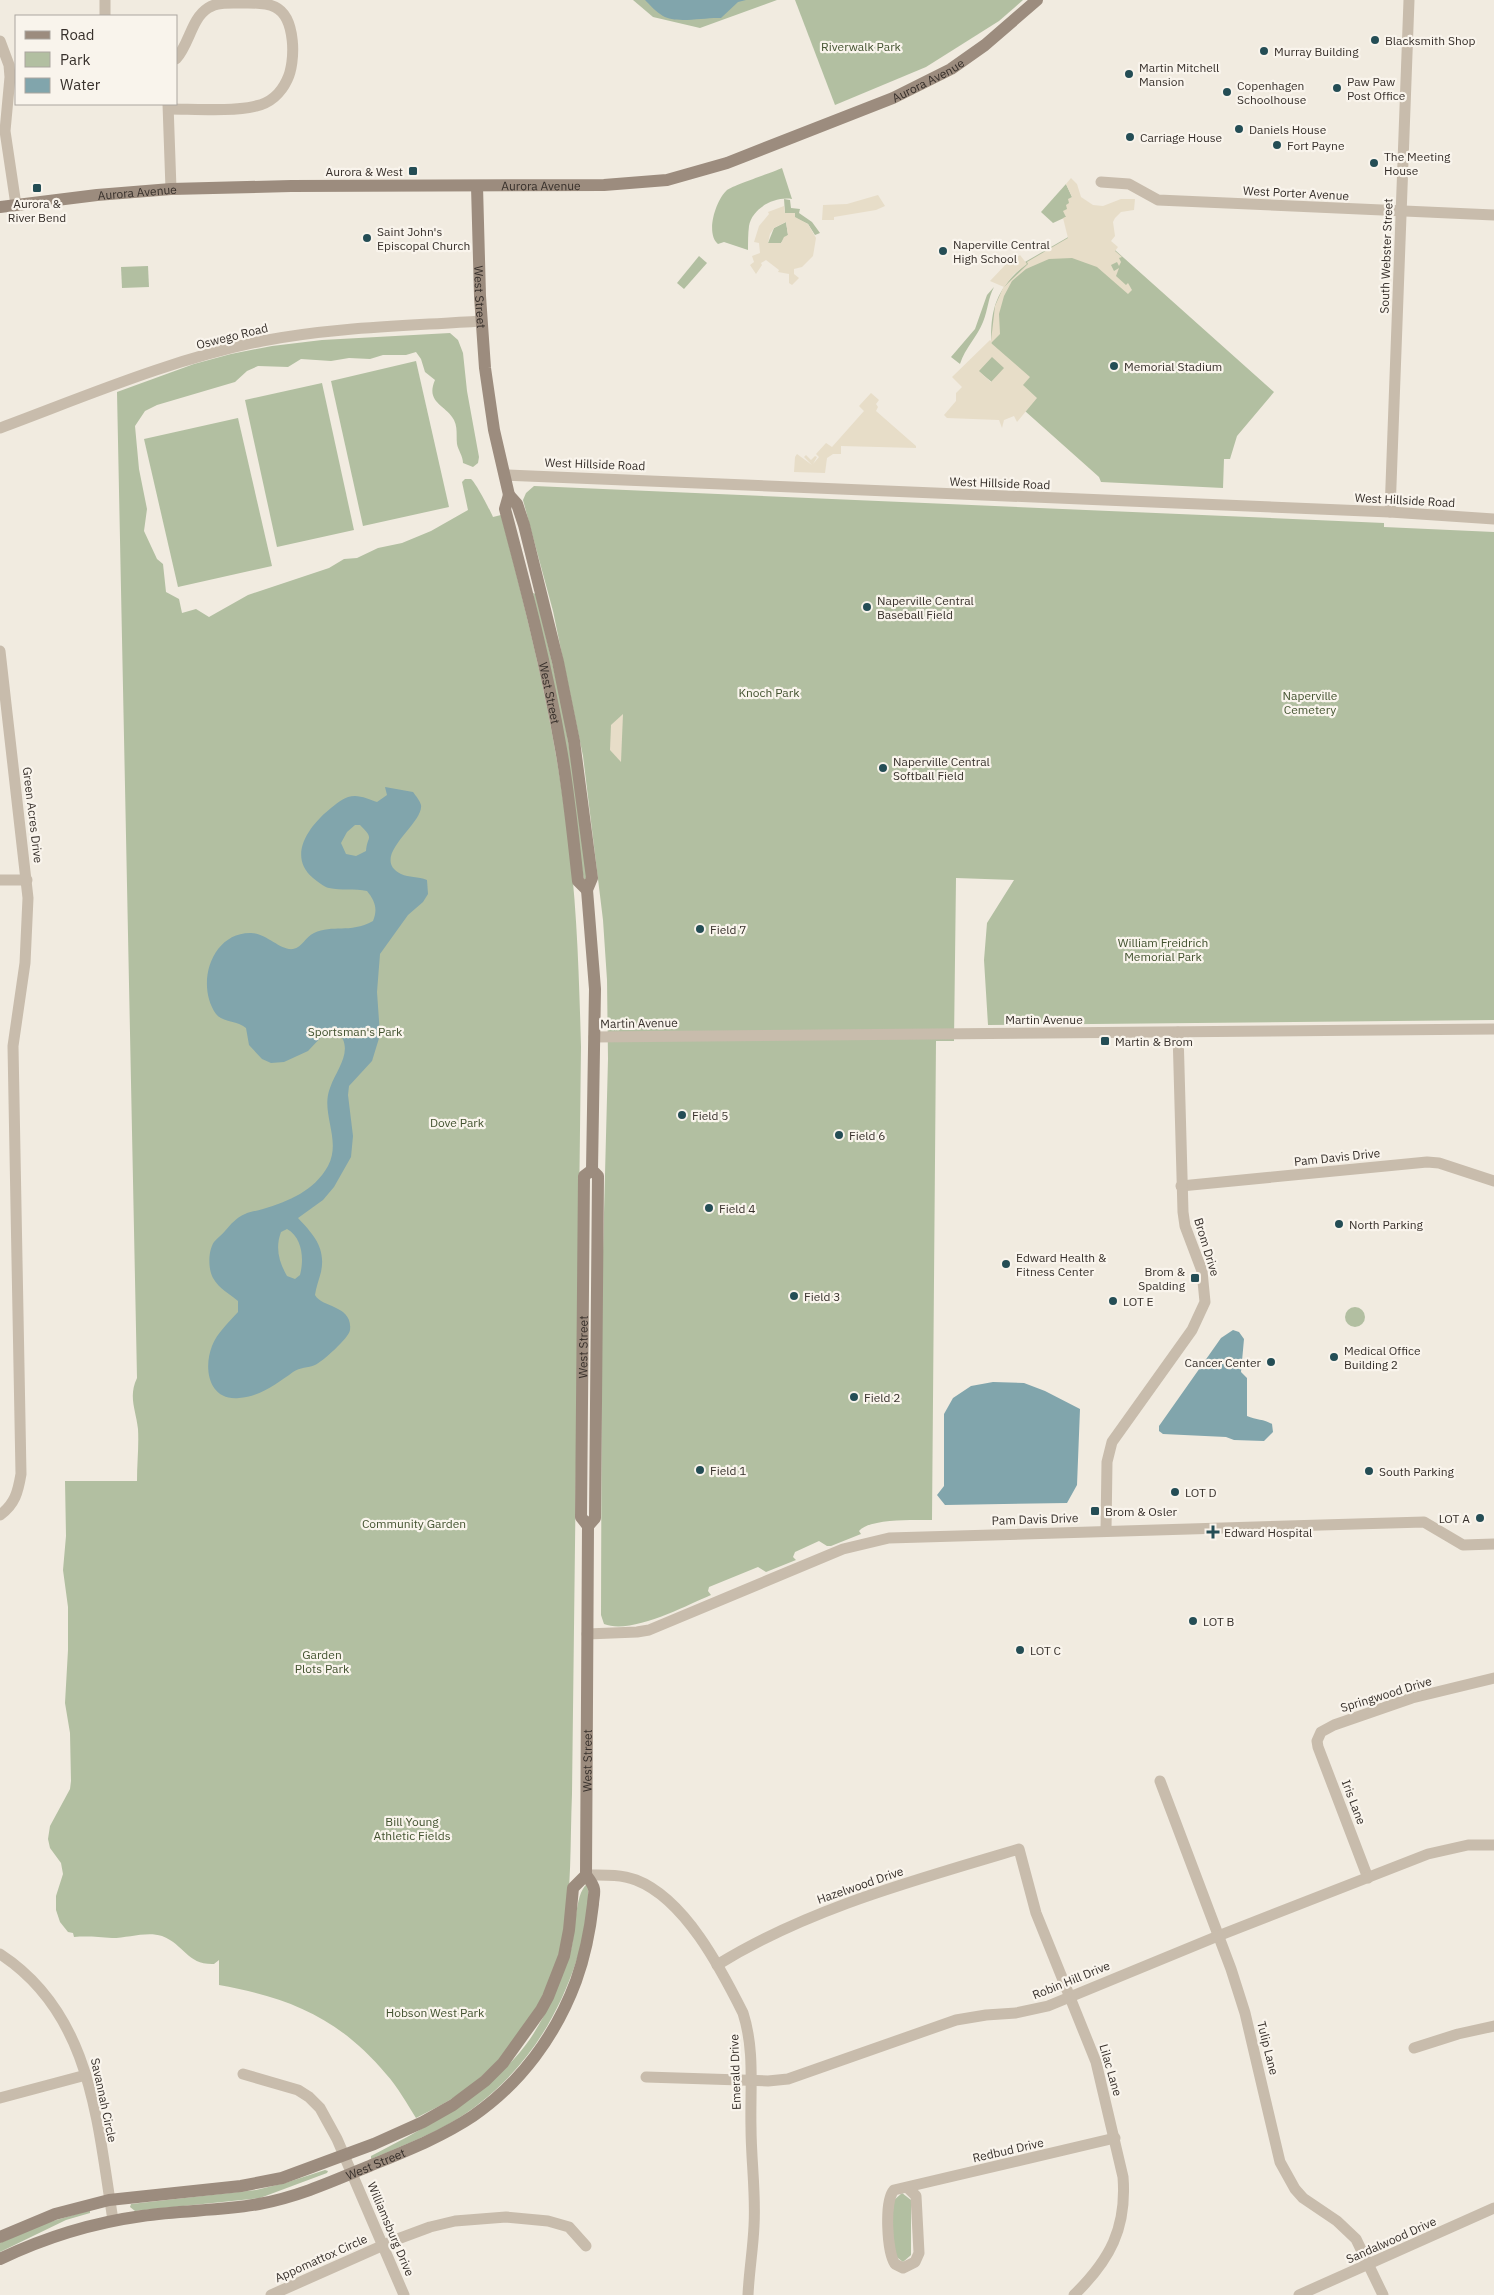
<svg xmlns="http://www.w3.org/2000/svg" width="1494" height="2295" font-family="'IBM Plex Sans',sans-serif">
  <rect width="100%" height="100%" fill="#f1ebe0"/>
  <g fill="#b2bfa1">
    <path d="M633,0H777L700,28L653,17Z"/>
    <path d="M795,0H1023L999,21L926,67L835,105Z"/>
    <path d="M782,168L792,199C775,196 752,208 749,226C748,234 748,242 748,250L724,242L718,244C705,233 716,200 727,190C734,185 771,173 782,168Z"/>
    <path d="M1066,184L1072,197L1066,217L1053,223L1041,212Z"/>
    <path d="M784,199L790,200L791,208L800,209L799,213L812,222L820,233L815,235L808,224L785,213Z"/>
    <path d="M786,222L788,235L781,243H768L774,228Z"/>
    <path d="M1070,236L1105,254L1115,250L1274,392L1237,436L1230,459H1224L1223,488L1101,482L1099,477L997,386L994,389L990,386L993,383L978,371L992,356C989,314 993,291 1026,264L1025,262Z"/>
    <path d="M699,256L707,263L684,289L677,283Z"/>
    <path d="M148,266L149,287L122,288L121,267Z"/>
    <path d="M994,287C988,298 988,310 983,322C977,337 965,348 960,364L951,357L975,329L987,295Z"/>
    <path d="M450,333L458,340L463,353L467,391L479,457L478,463L473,467L463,463C463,456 458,450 457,444C456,436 458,428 454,420C446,405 425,403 435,380L425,372L421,359L416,352L406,355H383L370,359L349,358L331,361L301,359L288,367L258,366L247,371L235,382L157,405L145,411L135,426L139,469L147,509L144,531L157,559L163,564L166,592L179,599L182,613L196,609L209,617L248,595L329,568L344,559L357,558L378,548L402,543L431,531L468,510L462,482L465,479H471C476,483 490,510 493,517L501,515C528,618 554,722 567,829C577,901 579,974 581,1047L572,1794C570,1841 572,1892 563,1938C551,1996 515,2051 469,2087C453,2099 434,2109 416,2118C407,2104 398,2087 386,2074C339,2018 290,1998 219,1985V1960L214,1964C187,1965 185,1945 162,1936C147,1931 128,1938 112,1938C99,1937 87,1936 74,1937L73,1933L68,1932L60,1922L56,1910V1896L63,1874L61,1863L50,1848L48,1839L50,1826L70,1789L71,1781L70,1733L65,1703L68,1650V1607L63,1570L66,1536L65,1481H137C137,1463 139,1446 138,1429C136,1410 128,1397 137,1378L117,392L194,364L231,354L272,346L322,340Z"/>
    <path d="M416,361L449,507L363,526L331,381Z"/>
    <path d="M322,383L354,530L277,547L245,400Z"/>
    <path d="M238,418L272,566L178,587L144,439Z"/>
    <path d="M534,486L1384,523V527L1494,532V1020L988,1025L984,960L987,923L1014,880L956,878L954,1041H936L932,1520C915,1520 870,1518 859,1531L861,1534L831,1546H827L819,1541L795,1552L793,1557L796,1560L766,1572L758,1567L709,1587L708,1591L711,1595C685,1606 631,1635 604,1624L601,1615L602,1290L608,1059L607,980L603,920L583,756L553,611L523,500L526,493Z"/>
    <path d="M533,593L536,594L562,705L577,795L587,877L584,880Z"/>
    <circle cx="1355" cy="1317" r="10"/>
    <path d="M587,1884C592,1905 583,1942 576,1962C553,2031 512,2088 447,2125C423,2138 397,2148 371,2159V2156C426,2128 494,2091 530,2039C547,2014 560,1983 570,1953C576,1936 574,1894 587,1884Z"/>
    <path d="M325,2170L328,2171L327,2173L260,2198L135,2211L130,2207L131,2204L256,2190L285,2183Z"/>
    <path d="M902,2193L911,2200V2255L903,2262L893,2254V2201Z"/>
    <path d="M90,2210V2213L66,2220L0,2252V2243L43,2224Z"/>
  </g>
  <g fill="#e7ddc8" fill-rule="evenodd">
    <path d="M1071,178L1077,184L1081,197L1093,205L1103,206L1121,199H1135L1134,210L1121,212L1115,218L1113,222L1115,236L1111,241L1118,247L1115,251L1122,257L1119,258L1121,262L1119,266L1117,262L1111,265L1114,271L1119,268L1116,276L1126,285L1128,283L1132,290L1128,294L1097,267L1072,258L1049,259L1026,269L1012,281L1004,296L999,314L1000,334L991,343L1030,377L1023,385L1037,398L1017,422L1014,416L1004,420L1002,428L999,420L947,418L944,415L956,401V393L962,387L952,377L990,340L991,341L995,306L1003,288L1028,264L1027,262L1068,238L1063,218L1066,217L1063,211L1067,209L1066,205L1069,203L1068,199L1072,197L1066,184ZM992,357L1004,368L991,382L979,371Z"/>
    <path d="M878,195L885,206L876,210L834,217V220H822L823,205L847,204Z"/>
    <path d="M784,206L785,213H795V217L808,224L816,238L813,256L802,267L794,269V274L799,278L792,285L789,283V274L778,272L779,270L766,260L761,263L762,265L756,274L750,265L754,262L752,256L760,253L759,243L754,242L759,226L769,214L768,212ZM786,222L788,235L784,237L781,243H768L770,234L774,228Z"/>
    <path d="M1020,255L1027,264L1014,274L1004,287L990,281L1007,263Z"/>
    <path d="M871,393L879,400L876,404L878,407L876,411L916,446V448L841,446V454H833L827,458L825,473L794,472L795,457L797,454L812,465L804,457L806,455L811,460L815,456L817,457L813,464L819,457L816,454L826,443L832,447L864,411L859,406Z"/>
    <path d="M623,714L621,762L610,750L611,725Z"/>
  </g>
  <g fill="#81a5ac" fill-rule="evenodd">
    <path d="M645,0H746L738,2L721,18C705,17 676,24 663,16C656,12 650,5 645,0Z"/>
    <path d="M385,787L413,792C416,796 420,801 421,805C424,824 368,857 401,874C409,878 418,876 427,880L428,894L423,902L408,915L380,954L377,992L380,1035L372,1061L349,1086L348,1095L353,1136L351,1157L334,1187L323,1200L298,1218C314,1235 326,1248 321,1272C319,1280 316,1287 315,1295C322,1308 353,1305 350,1330C349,1338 322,1362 315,1365C308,1368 300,1367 293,1372C278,1383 259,1397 239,1398C209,1401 203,1369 212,1346C217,1333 229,1322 238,1312V1301C230,1294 219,1289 213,1278C208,1269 208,1251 214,1242C217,1238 222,1235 225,1231C231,1224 236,1218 245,1214C251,1211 257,1211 263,1209C289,1201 314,1191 328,1166C342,1140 320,1113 330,1088C337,1068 356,1049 336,1030L326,1032L308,1051L284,1062L271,1063L262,1059L249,1045L246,1028C237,1020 223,1023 216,1014C195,984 212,932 251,933C266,933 281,951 293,949C303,947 305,937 314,933C333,924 349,934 373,921C378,909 375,901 367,891C355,888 341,891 329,888C324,887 317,881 313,878C286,855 311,824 331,808C339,802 345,796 355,796C362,796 371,800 377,802L387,795ZM355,825H360C375,840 367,835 366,851L356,856L346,854L341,843L347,832ZM287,1229C303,1238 304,1260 300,1275L295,1279L287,1276C279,1262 275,1248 281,1232Z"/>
    <path d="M1233,1330L1239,1332L1244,1339L1241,1372L1247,1378V1416C1256,1420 1264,1419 1272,1424L1273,1432L1264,1441L1234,1440L1226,1437L1163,1434L1159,1431V1426L1221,1338Z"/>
    <path d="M993,1382L1024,1383L1045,1391L1080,1409L1077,1485L1067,1503L945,1505L937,1495L944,1486V1414L953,1398L971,1386Z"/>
  </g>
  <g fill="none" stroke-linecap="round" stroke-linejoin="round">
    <g stroke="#c8bcac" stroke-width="11">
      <path d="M105,16V0"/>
      <path d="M0,41L9,65L10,77L5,131L16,205"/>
      <path d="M168,104L171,189"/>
      <path d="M169,109C192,109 235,112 256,106C270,103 281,93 287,80C296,62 296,17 275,7C264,2 252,3 241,3C230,3 217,2 208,8C191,19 190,43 176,59"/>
      <path d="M1101,182L1129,184L1158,200L1494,215"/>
      <path d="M0,428C86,396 172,359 262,341C334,327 408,326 481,321"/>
      <path d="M505,475L1390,512L1494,519"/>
      <path d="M1390,512L1409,0"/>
      <path d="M0,651L28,898L25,963L13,1046L21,1474C18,1492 15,1504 0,1515"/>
      <path d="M0,880H27"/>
      <path d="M594,1037L1494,1029"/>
      <path d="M1181,1186L1427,1162L1439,1163L1494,1181"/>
      <path d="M1106,1531L1107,1462L1112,1442L1192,1330L1205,1302L1202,1271L1185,1226L1183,1212L1178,1032"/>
      <path d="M587,1634L637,1632L649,1630L843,1549L889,1538L1424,1522L1463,1545L1494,1544"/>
      <path d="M1160,1781L1231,1969L1245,2013L1280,2162L1295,2189L1303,2198L1337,2221L1356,2239L1383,2295"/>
      <path d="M586,1875C603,1875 620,1874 636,1880C685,1899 721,1969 743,2013C755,2050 750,2089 751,2127C751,2160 756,2193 754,2226C753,2249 749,2272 748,2295"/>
      <path d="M1368,1878L1318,1747L1317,1741L1321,1732L1334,1725L1412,1698L1494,1678"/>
      <path d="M0,1954C92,2014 97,2122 113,2220"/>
      <path d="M717,1965C809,1908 916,1880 1019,1849L1036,1913L1096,2062L1123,2177C1127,2228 1110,2260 1074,2295"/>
      <path d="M1414,2048L1458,2034L1494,2026"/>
      <path d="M243,2074L298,2090L309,2097L320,2108L337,2139L404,2295"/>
      <path d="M646,2077L768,2081L788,2079L956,2020L986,2015L1016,2013L1048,2006L1218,1936L1428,1854L1468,1845H1494"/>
      <path d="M0,2098L86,2075"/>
      <path d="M908,2188L916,2196L919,2253L915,2262L903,2268L895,2264C887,2252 884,2201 894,2190L1115,2138"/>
      <path d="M271,2295L395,2240L430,2227L455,2221L506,2217L548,2221L569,2227L586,2246"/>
      <path d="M1299,2295L1494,2208"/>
    </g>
    <g stroke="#9c8c7e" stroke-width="12">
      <path id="s1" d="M477,186L480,296L485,368L494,430L509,495L517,504L524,525L558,662L574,741L592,878L587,890L595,989L592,1170L598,1176L595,1518L588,1526"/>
      <path id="s2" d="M0,207L97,195L171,189L291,186L604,185L667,180L727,163L893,98L951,69L985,45L1037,0"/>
      <path id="s3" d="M509,495L505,509C526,588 547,668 561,749C569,793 573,837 578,881L587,890"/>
      <path d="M0,2237L55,2214L109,2200L241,2186L282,2178L374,2144L423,2122L453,2105L485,2081L503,2063L541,2010L548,1997L564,1956L569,1930L573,1888L586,1875"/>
      <path id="s4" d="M0,2259C46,2237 91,2223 142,2216C181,2210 220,2211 259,2204C297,2197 331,2182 367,2167C403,2152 440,2138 473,2116C521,2083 556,2035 576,1981C585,1956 590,1931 593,1904C593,1900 595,1893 594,1889C593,1884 589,1879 586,1875L588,1526L581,1517L584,1176L592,1170"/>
    </g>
  </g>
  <g fill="#244d55" stroke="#f9f4ec" stroke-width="2">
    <circle cx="1375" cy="40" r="5"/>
    <circle cx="1264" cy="51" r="5"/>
    <circle cx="1129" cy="74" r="5"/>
    <circle cx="1337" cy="88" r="5"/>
    <circle cx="1227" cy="92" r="5"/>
    <circle cx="1239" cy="129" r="5"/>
    <circle cx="1130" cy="137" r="5"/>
    <circle cx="1277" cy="145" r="5"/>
    <circle cx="1374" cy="163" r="5"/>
    <rect x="408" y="166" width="10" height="10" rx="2.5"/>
    <rect x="32" y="183" width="10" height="10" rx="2.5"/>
    <circle cx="367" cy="238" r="5"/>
    <circle cx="943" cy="251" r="5"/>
    <circle cx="1114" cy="366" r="5"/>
    <circle cx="867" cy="607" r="5"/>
    <circle cx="883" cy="768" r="5"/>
    <circle cx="700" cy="929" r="5"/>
    <rect x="1100" y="1036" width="10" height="10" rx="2.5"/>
    <circle cx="682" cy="1115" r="5"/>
    <circle cx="839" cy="1135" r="5"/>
    <circle cx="709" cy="1208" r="5"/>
    <circle cx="1339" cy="1224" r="5"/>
    <circle cx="1006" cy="1264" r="5"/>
    <rect x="1190" y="1273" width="10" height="10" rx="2.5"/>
    <circle cx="794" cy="1296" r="5"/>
    <circle cx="1113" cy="1301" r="5"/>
    <circle cx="1334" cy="1357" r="5"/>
    <circle cx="1271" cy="1362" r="5"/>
    <circle cx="854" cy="1397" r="5"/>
    <circle cx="700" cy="1470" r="5"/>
    <circle cx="1369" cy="1471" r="5"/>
    <circle cx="1175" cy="1492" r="5"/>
    <rect x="1090" y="1506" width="10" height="10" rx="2.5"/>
    <circle cx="1480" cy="1518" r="5"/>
    <path d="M1210.5 1524.5h5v5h5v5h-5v5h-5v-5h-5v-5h5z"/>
    <circle cx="1193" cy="1621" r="5"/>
    <circle cx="1020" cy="1650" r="5"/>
  </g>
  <g text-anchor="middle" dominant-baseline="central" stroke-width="4.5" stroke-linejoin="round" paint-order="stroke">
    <g font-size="12" fill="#37302b" stroke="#f9f4ec" text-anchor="start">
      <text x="1385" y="40">Blacksmith Shop</text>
      <text x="1274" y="51">Murray Building</text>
      <text x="1139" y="67">Martin Mitchell<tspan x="1139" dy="14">Mansion</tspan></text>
      <text x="1347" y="81">Paw Paw<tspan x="1347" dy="14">Post Office</tspan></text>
      <text x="1237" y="85">Copenhagen<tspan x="1237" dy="14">Schoolhouse</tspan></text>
      <text x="1249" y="129">Daniels House</text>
      <text x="1140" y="137">Carriage House</text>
      <text x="1287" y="145">Fort Payne</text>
      <text x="1384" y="156">The Meeting<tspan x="1384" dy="14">House</tspan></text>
      <text x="403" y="171" text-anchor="end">Aurora &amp; West</text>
      <text x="37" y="203" text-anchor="middle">Aurora &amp;<tspan x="37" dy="14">River Bend</tspan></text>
      <text x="377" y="231">Saint John's<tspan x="377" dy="14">Episcopal Church</tspan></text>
      <text x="953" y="244">Naperville Central<tspan x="953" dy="14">High School</tspan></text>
      <text x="1124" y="366">Memorial Stadium</text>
      <text x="877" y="600">Naperville Central<tspan x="877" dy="14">Baseball Field</tspan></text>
      <text x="893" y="761">Naperville Central<tspan x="893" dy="14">Softball Field</tspan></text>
      <text x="710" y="929">Field 7</text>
      <text x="1115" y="1041">Martin &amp; Brom</text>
      <text x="692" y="1115">Field 5</text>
      <text x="849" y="1135">Field 6</text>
      <text x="719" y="1208">Field 4</text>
      <text x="1349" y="1224">North Parking</text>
      <text x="1016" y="1257">Edward Health &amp;<tspan x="1016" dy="14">Fitness Center</tspan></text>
      <text x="1185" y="1271" text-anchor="end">Brom &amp;<tspan x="1185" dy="14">Spalding</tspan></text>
      <text x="804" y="1296">Field 3</text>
      <text x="1123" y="1301">LOT E</text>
      <text x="1344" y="1350">Medical Office<tspan x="1344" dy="14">Building 2</tspan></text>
      <text x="1261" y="1362" text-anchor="end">Cancer Center</text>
      <text x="864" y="1397">Field 2</text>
      <text x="710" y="1470">Field 1</text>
      <text x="1379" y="1471">South Parking</text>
      <text x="1185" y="1492">LOT D</text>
      <text x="1105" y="1511">Brom &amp; Osler</text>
      <text x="1470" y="1518" text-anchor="end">LOT A</text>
      <text x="1224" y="1532">Edward Hospital</text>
      <text x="1203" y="1621">LOT B</text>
      <text x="1030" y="1650">LOT C</text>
    </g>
    <g font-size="12" fill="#435330" stroke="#f9f4ec">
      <text x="861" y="46">Riverwalk Park</text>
      <text x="769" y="692">Knoch Park</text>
      <text x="1310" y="695">Naperville<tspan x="1310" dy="14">Cemetery</tspan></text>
      <text x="1163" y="942">William Freidrich<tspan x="1163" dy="14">Memorial Park</tspan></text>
      <text x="355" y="1031">Sportsman's Park</text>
      <text x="457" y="1122">Dove Park</text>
      <text x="414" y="1523">Community Garden</text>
      <text x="322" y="1654">Garden<tspan x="322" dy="14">Plots Park</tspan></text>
      <text x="412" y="1821">Bill Young<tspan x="412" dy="14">Athletic Fields</tspan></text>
      <text x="435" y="2012">Hobson West Park</text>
    </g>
    <g font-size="12" fill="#37302b" stroke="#f9f4ec">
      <text stroke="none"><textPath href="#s2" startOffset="948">Aurora Avenue</textPath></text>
      <text stroke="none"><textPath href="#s2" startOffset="542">Aurora Avenue</textPath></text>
      <text stroke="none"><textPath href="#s2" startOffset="138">Aurora Avenue</textPath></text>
      <text transform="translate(1296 193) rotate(3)">West Porter Avenue</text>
      <text transform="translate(1386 256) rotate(-88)">South Webster Street</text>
      <text stroke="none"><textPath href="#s1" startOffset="111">West Street</textPath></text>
      <text transform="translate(232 336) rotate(-14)">Oswego Road</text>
      <text transform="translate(595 464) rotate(2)">West Hillside Road</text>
      <text transform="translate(1000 483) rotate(2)">West Hillside Road</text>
      <text transform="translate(1405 500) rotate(3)">West Hillside Road</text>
      <text stroke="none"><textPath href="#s3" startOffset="204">West Street</textPath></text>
      <text transform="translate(33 815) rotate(83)">Green Acres Drive</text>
      <text x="1044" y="1019">Martin Avenue</text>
      <text transform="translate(639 1023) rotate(-1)">Martin Avenue</text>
      <text transform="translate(1337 1157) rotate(-6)">Pam Davis Drive</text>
      <text transform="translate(1207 1247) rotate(73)">Brom Drive</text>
      <text stroke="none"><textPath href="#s4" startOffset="1312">West Street</textPath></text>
      <text transform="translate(1035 1519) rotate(-2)">Pam Davis Drive</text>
      <text transform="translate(1386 1694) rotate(-17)">Springwood Drive</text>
      <text stroke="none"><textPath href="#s4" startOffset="896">West Street</textPath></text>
      <text transform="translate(1354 1802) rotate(69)">Iris Lane</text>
      <text transform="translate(860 1885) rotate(-19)">Hazelwood Drive</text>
      <text transform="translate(1071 1980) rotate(-22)">Robin Hill Drive</text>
      <text transform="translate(1268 2048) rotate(76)">Tulip Lane</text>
      <text transform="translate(1111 2070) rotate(74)">Lilac Lane</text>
      <text transform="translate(735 2072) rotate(-92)">Emerald Drive</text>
      <text transform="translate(104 2100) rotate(78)">Savannah Circle</text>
      <text transform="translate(1008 2150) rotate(-13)">Redbud Drive</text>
      <text stroke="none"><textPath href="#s4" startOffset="390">West Street</textPath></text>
      <text transform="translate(391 2229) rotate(67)">Williamsburg Drive</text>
      <text transform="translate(1391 2240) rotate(-24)">Sandalwood Drive</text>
      <text transform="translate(321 2258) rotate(-24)">Appomattox Circle</text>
    </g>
  </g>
  <rect x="15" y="15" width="162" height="90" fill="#f9f4ec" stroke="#aba69f"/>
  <rect x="25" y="31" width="25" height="8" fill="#9c8c7e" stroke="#aba69f"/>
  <text x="60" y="40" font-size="15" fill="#37302b">Road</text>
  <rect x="25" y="52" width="25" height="15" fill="#b2bfa1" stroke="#aba69f"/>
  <text x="60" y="65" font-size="15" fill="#37302b">Park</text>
  <rect x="25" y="78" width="25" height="15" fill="#81a5ac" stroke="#aba69f"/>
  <text x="60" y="90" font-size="15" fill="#37302b">Water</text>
</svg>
